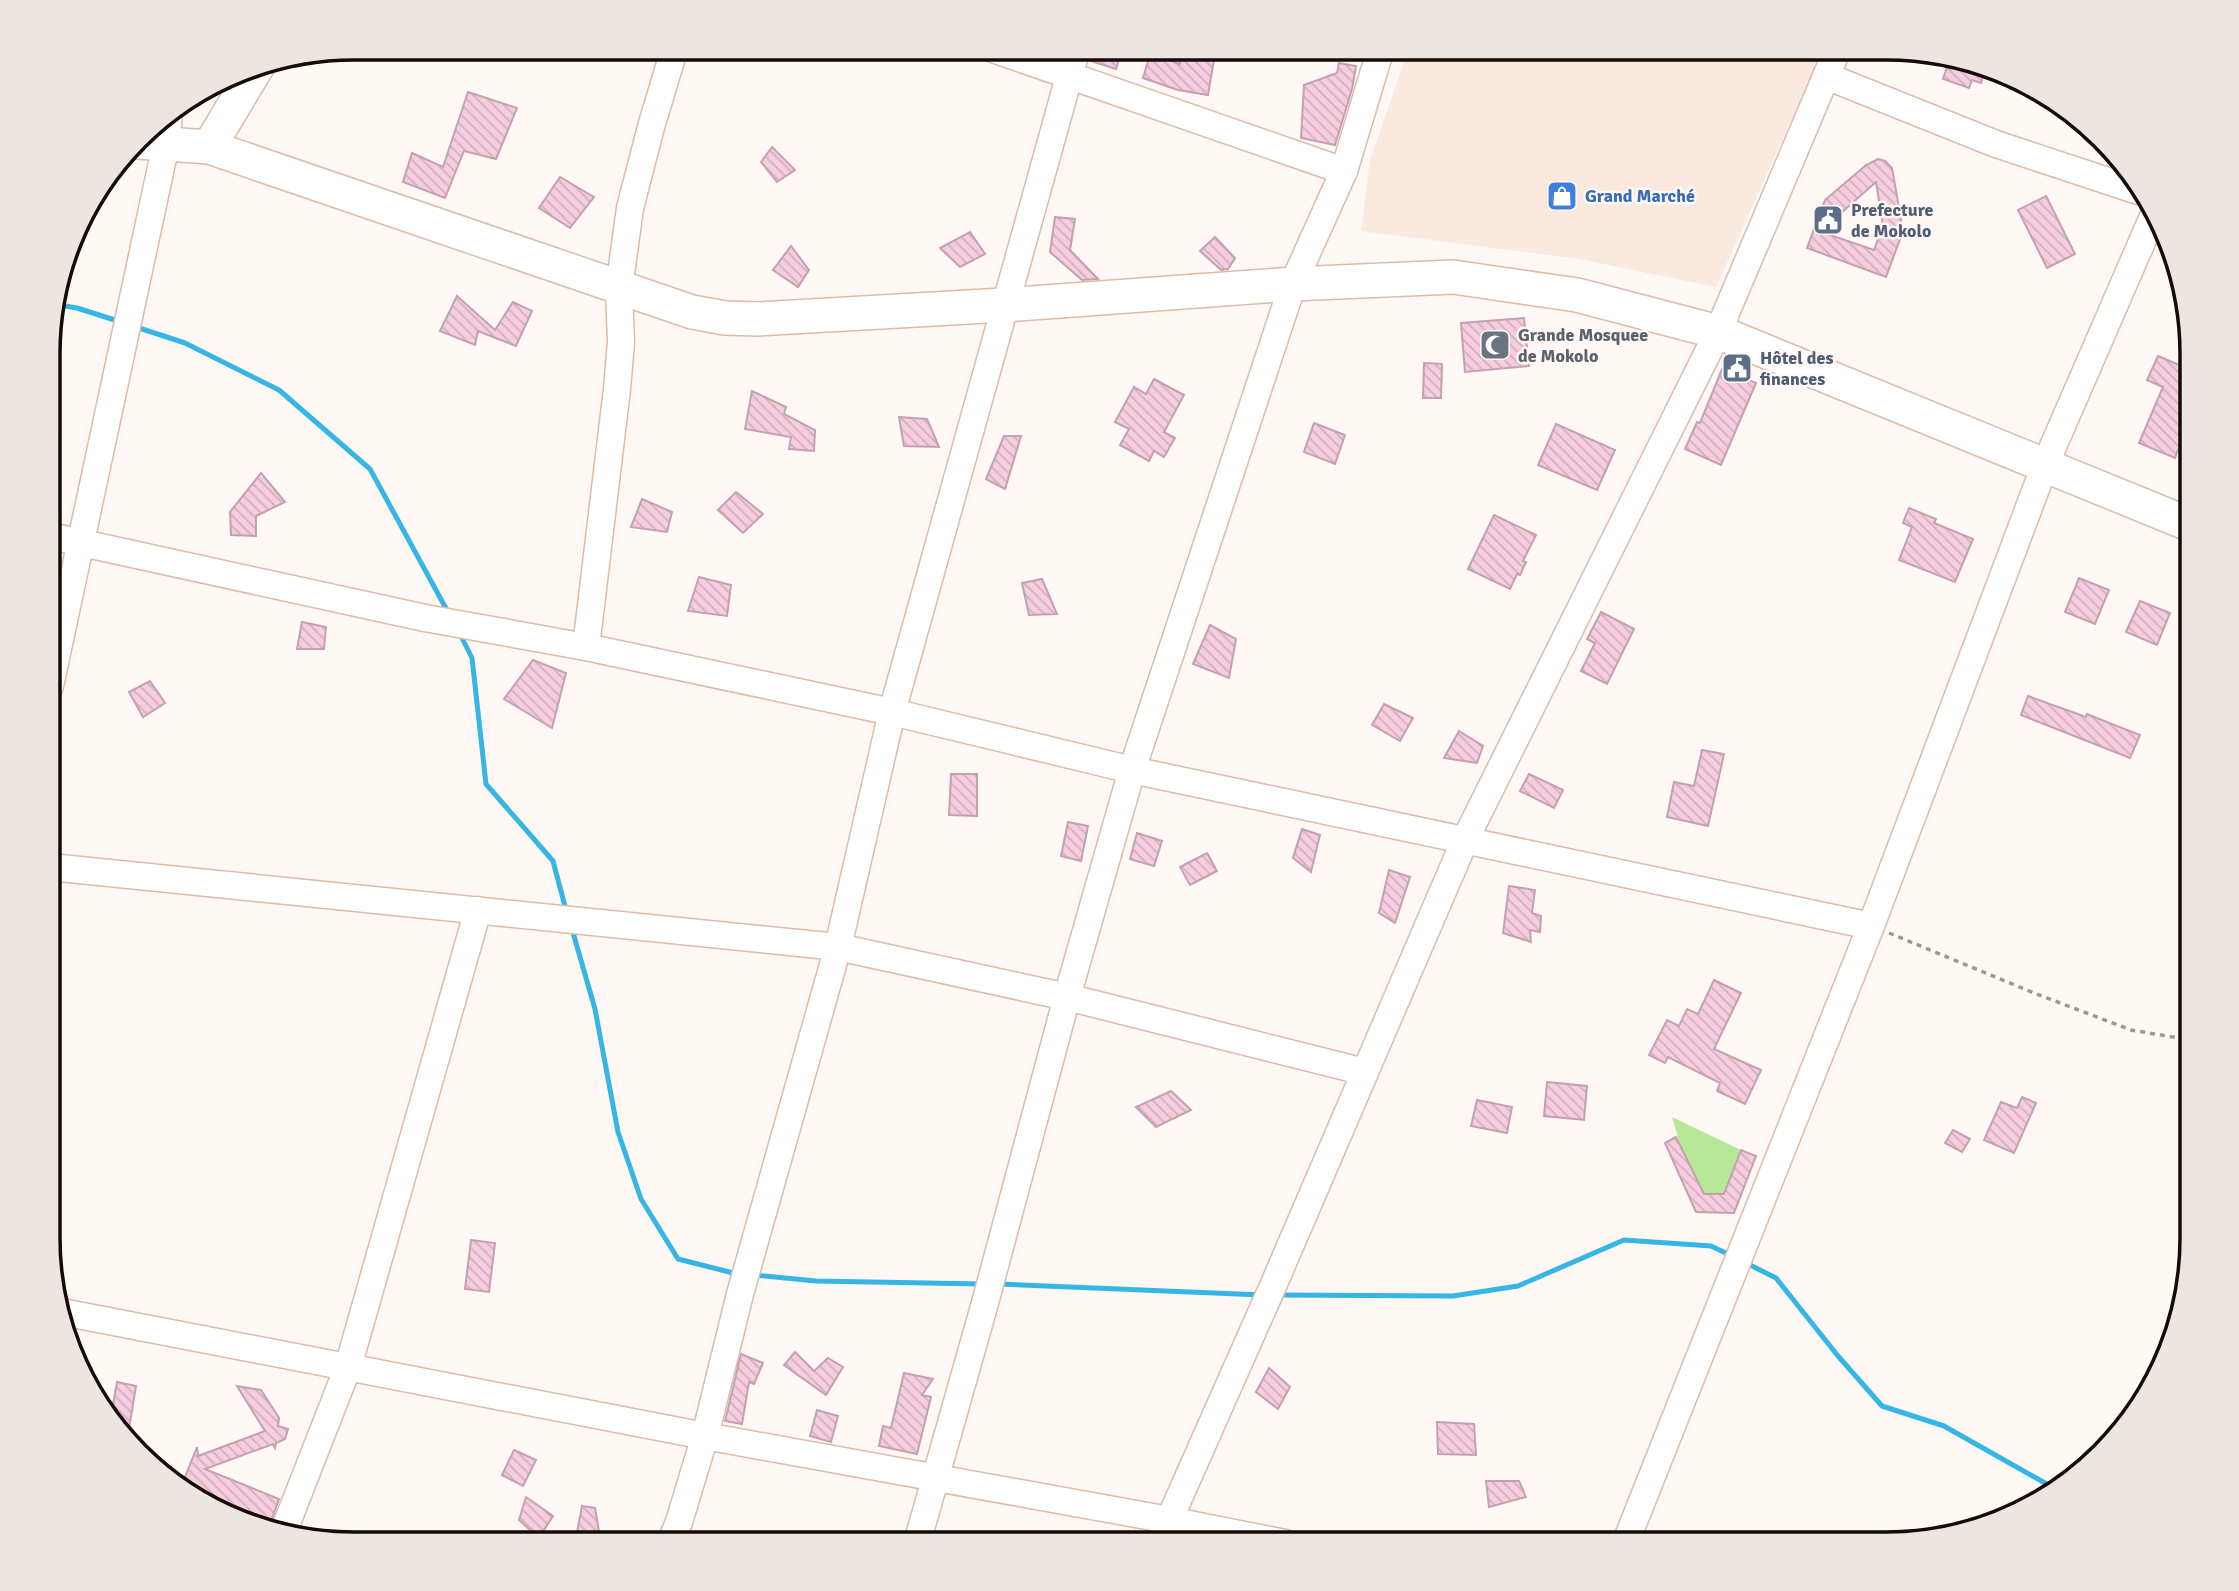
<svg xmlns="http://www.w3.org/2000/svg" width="2239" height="1591" font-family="Signika,sans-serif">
  <defs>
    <pattern id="building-back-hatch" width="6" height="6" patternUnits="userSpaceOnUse" patternTransform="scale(1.75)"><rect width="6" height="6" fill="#f5cddf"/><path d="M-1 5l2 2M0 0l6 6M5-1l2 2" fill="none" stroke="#d1afbe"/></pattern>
  </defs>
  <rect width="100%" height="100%" fill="#fff8f4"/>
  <path fill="#fae9df" d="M1409,48H1824L1716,287L1574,258L1361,231L1370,160Z"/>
  <path fill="#b7e898" d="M1672,1117L1741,1150L1724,1194H1704L1680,1144Z"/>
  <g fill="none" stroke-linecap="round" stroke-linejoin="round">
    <g stroke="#35b6e5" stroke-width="5">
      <path d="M53,304L77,308L121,322"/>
      <path d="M133,326L185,343L279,390L370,469L449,614"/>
      <path d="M459,632L472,658L486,784L553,861L566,910"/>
      <path d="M572,929L595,1009L618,1132L641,1199L678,1259L737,1274"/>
      <path d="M1744,1262L1776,1278L1838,1356L1882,1406L1944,1426L2052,1487"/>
      <path d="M754,1275L816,1281L982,1284"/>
      <path d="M999,1284L1262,1295"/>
      <path d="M1278,1295L1453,1296L1518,1286L1624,1240L1711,1246L1732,1256"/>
    </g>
  </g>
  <g fill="url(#building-back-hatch)" stroke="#c4a1b0" stroke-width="2" fill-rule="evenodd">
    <path d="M1095,48H1123L1116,69L1091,61Z"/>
    <path d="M1182,48H1216L1208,95L1178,90L1143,78L1150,54L1180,64Z"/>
    <path d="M1950,58L1986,67L1981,83L1972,80L1969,88L1943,79Z"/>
    <path d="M1339,63L1356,66L1352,89L1335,145L1301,138L1304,85L1337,73Z"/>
    <path d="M468,92L517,108L496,159L464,151L445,198L403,182L412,153L443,167Z"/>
    <path d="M772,147L795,170L777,182L761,162Z"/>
    <path d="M1878,159L1885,161L1892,168L1903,231L1886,277L1807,248L1825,200L1866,165ZM1876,182L1883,226L1874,250L1833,236L1841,213Z"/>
    <path d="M560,177L594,197L570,228L539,208Z"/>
    <path d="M2046,196L2075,254L2047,268L2018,210Z"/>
    <path d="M1055,217L1075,219L1070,250L1098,279L1082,280L1050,252Z"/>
    <path d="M970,232L985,254L960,267L940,248Z"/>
    <path d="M1215,237L1235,258L1228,269L1221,270L1200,251Z"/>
    <path d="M791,246L809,270L798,287L773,270Z"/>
    <path d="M457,296L495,330L513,302L532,311L516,346L478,331L475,345L440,331Z"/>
    <path d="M1524,318L1529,366L1465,372L1461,323Z"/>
    <path d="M2158,356L2191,370V410L2183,428L2191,432V456L2178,450L2175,458L2139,443L2163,387L2147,380Z"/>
    <path d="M1424,363L1442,364L1441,398H1423Z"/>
    <path d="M1722,369L1756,383L1721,465L1685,449L1697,422L1700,423Z"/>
    <path d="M1154,379L1184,395L1164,432L1175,438L1164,457L1154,451L1149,461L1120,445L1129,429L1115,422L1134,387L1146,394Z"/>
    <path d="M752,391L786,407L784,414L815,430L814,451L789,449L791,437L745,429Z"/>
    <path d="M899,417L927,419L939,447L904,446Z"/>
    <path d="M1314,423L1345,435L1335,464L1304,452Z"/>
    <path d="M1556,424L1615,450L1597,490L1538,465Z"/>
    <path d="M1004,436H1021L1005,489L986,479Z"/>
    <path d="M261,473L285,502L256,516V536L231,535L230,512Z"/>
    <path d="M736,492L763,514L743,533L718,510Z"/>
    <path d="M642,499L672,512L667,532L631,527Z"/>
    <path d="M1909,508L1936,519L1934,523L1973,539L1955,582L1899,560L1912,527L1903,523Z"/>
    <path d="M1494,515L1536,535L1523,561L1526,562L1520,575L1517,574L1510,589L1468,569Z"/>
    <path d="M699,577L731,585L727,616L688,611Z"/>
    <path d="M2079,578L2109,590L2095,624L2065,612Z"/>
    <path d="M1042,579L1057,614L1029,615L1022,583Z"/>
    <path d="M2140,601L2170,613L2157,645L2126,632Z"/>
    <path d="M1601,612L1634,629L1607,684L1581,671L1595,643L1587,639Z"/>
    <path d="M302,622L326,627L324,649H297Z"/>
    <path d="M1210,625L1236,639L1229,678L1193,664Z"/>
    <path d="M533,660L566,673L552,728L504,699Z"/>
    <path d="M150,681L165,703L143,717L129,692Z"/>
    <path d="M2028,696L2086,717L2087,714L2140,735L2130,758L2021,715Z"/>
    <path d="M1384,704L1413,718L1400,741L1372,725Z"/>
    <path d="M1459,731L1483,746L1477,763L1444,758Z"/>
    <path d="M1702,750L1724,754L1708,826L1667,817L1674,782L1694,786Z"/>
    <path d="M951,774H977V816L949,815Z"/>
    <path d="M1529,774L1563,790L1554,808L1520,791Z"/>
    <path d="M1068,822L1088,826L1081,861L1061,856Z"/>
    <path d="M1302,829L1320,835L1311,872L1293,858Z"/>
    <path d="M1137,833L1162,841L1154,866L1130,859Z"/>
    <path d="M1207,853L1217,871L1190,885L1180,867Z"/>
    <path d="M1389,870L1410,877L1395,923L1379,913Z"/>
    <path d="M1509,886L1535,890L1532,913L1541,916L1540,932L1530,930L1531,942L1503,933Z"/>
    <path d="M1714,980L1741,993L1714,1049L1761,1070L1745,1104L1717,1091L1720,1083L1668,1057L1665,1063L1649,1055L1667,1020L1679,1026L1687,1009L1698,1014Z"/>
    <path d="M1547,1082L1587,1086L1584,1120L1544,1116Z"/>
    <path d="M1171,1091L1191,1110L1156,1127L1136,1107Z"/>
    <path d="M2022,1097L2036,1103L2014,1153L1984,1140L2001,1102L2017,1108Z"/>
    <path d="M1477,1100L1512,1107L1507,1133L1471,1126Z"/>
    <path d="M1953,1130L1970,1139L1962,1152L1945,1143Z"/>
    <path d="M1676,1137L1704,1194H1724L1741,1150L1756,1156L1734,1213L1696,1212L1665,1143Z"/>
    <path d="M471,1240L495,1243L489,1292L465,1289Z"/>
    <path d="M795,1352L814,1371L828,1358L843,1367L826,1395L784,1365Z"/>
    <path d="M741,1354L763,1363L754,1384L749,1382L742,1424L725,1421Z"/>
    <path d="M1269,1368L1290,1387L1278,1409L1256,1392Z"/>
    <path d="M904,1373L933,1379L922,1395L931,1397L917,1454L879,1446L883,1426L891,1428Z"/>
    <path d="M117,1382L136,1386L128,1435L111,1416Z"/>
    <path d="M237,1386L261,1390L279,1418L278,1426L288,1429L285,1439L276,1443L275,1448L273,1444L205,1469L279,1499L268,1530L248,1524L251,1513L197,1490V1496L181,1487L197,1447L198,1456L265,1431Z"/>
    <path d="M817,1410L838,1416L831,1442L810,1436Z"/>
    <path d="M1437,1422L1474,1424L1476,1455L1438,1454Z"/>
    <path d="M514,1450L536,1460L523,1486L502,1475Z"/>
    <path d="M1486,1481H1519L1526,1497L1489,1507Z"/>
    <path d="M526,1497L553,1516L539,1538L519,1520Z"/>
    <path d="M582,1506L595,1508L601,1543H575Z"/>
  </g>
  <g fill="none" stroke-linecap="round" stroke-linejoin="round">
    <g stroke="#ddbba9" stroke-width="29">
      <g id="minor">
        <path d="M990,48L1344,171"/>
        <path d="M1826,76L1996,144L2138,191"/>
        <path d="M50,536L425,618L586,647L892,712L1132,770L1871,926"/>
        <path d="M586,647L617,389L621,342L619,288L630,208L651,127L675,47"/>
        <path d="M50,686L166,144L169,113"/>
        <path d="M50,867L838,947L1067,997L1365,1072"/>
        <path d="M62,1312L705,1436L1169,1520L1285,1543"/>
        <path d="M283,1533L348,1367L478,910"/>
        <path d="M670,1543L679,1522L705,1436L740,1294L838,947L892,712L1077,48"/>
        <path d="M917,1543L985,1303L1067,997L1132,770L1293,284L1344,171L1381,48"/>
        <path d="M1159,1543L1273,1286L1465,840L1718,332L1838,48"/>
        <path d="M1625,1544L1871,926L2045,465L2155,212"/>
      </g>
    </g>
    <g stroke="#ddbba9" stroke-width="36">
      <g id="major">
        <path d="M138,142L209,147L692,312L725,318L758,319L1004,305L1293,284L1453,277L1577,295L1718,332L2191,525"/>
        <path d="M209,147L257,67"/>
      </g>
    </g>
    <path stroke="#a09792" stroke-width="3.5" stroke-dasharray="5 5" stroke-linecap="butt" d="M1889,933L2034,993L2131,1030L2191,1040"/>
    <use href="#minor" stroke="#fff" stroke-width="26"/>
    <use href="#major" stroke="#fff" stroke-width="33"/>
  </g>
  <defs>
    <g id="shop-square" transform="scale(1.575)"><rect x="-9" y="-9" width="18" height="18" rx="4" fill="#3f7fe0" stroke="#fff8f4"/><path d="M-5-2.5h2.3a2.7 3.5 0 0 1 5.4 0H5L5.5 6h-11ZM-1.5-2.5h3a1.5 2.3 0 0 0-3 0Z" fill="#fff"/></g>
    <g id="civic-square" transform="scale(1.575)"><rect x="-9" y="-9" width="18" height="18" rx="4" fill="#5c6f8a" stroke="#fff8f4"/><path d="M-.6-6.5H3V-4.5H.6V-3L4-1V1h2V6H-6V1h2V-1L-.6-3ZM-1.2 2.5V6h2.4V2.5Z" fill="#fff"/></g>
    <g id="mosque-square" transform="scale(1.575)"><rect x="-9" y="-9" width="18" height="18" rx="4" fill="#6b7280" stroke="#fff8f4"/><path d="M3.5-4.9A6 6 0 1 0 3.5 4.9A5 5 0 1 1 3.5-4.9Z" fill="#fff"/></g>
  </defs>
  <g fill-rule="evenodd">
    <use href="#shop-square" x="1562" y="196"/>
    <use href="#civic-square" x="1828" y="220"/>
    <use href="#mosque-square" x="1495" y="345"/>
    <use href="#civic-square" x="1737" y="368"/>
  </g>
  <g text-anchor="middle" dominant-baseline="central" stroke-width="5" stroke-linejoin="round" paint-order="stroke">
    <g font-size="18" font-weight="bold" fill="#366cbe" stroke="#fff8f4" text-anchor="start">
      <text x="1585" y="196">Grand Marché</text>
    </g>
    <g font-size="18" font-weight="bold" fill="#4e5e75" stroke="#fff8f4" text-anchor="start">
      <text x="1851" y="210">Prefecture<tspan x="1851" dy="21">de Mokolo</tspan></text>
      <text x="1760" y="358">Hôtel des<tspan x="1760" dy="21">finances</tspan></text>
    </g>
    <g font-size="18" font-weight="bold" fill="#5b616d" stroke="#fff8f4" text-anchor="start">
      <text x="1518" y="335">Grande Mosquee<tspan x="1518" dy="21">de Mokolo</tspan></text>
    </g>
  </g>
  <path d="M0 0H2239V1591H0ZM354 60H1886A294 294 0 0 1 2180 354V1238A294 294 0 0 1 1886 1532H354A294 294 0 0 1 60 1238V354A294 294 0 0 1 354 60Z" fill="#ece5e1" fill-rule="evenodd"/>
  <path fill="none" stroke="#160b05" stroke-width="3.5" d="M354 60H1886A294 294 0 0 1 2180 354V1238A294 294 0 0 1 1886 1532H354A294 294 0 0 1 60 1238V354A294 294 0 0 1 354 60Z"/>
</svg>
